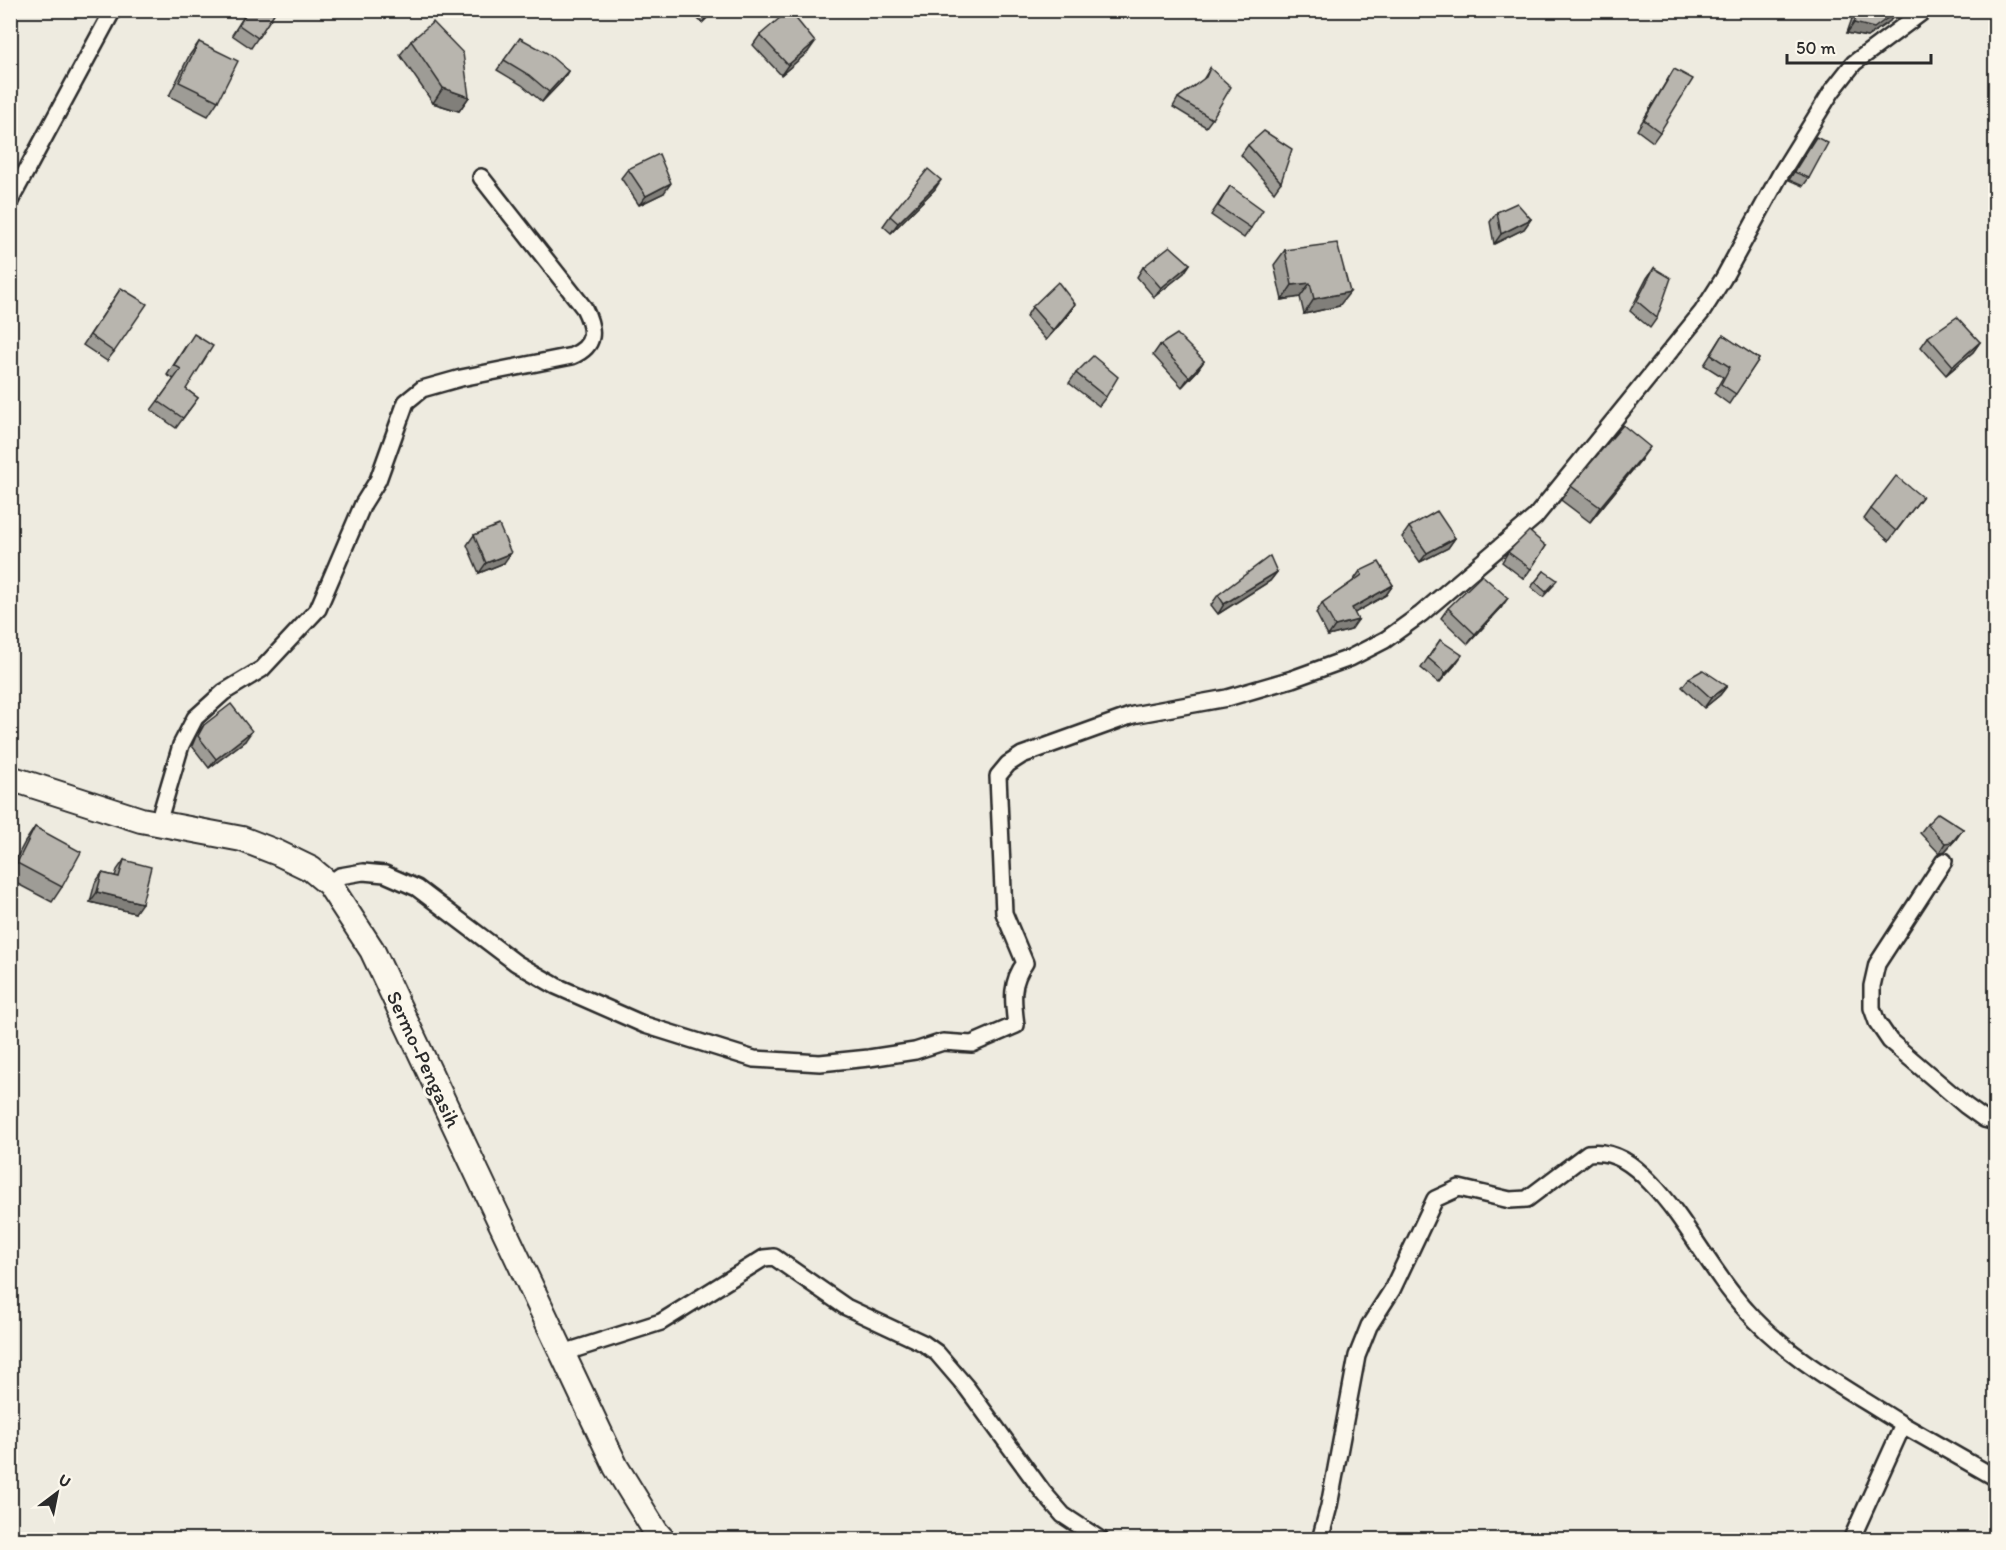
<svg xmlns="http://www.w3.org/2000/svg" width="2006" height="1550" font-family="Itim,sans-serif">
  <rect width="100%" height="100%" fill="#eeebe0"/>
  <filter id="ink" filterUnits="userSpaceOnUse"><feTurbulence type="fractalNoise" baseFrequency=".0167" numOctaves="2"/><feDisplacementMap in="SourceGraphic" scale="12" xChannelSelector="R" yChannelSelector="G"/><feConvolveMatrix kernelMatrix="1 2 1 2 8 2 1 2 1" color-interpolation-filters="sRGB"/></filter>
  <g filter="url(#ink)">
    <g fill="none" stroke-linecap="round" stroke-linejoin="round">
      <g stroke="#2b2b2b" stroke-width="20">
        <g id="minor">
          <path d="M10,201L113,10"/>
          <path d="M158,823L181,745L195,718L224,692L262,669L318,609L363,504L378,480L406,402L422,389L461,378L572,356C596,346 595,330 584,308L481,177"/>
          <path d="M1944,861L1877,964L1872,986V1008L1877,1022L1890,1041L1966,1106L1984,1119L1996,1122"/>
          <path d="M329,884L340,876L363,872L385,874L417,888L516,963L556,986L645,1025L754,1059L820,1063L869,1058L915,1051L943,1042L972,1044L1016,1025C1013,1001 1010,983 1025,963L1004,913L998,776L1008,764L1022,755L1133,715L1227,698L1292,679L1350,658L1385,640L1421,614L1535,517L1702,312L1723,279L1780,175L1832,91L1854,63L1925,10"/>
          <path d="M563,1353L661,1322L764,1258L774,1257L846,1307L923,1343L937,1353L967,1388L1043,1492L1063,1515L1101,1540"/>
          <path d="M1320,1540L1329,1506L1357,1356L1369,1326L1392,1290L1435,1199L1459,1188L1510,1200L1527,1199L1588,1153C1614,1149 1634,1165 1651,1183C1688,1221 1710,1271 1746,1310C1789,1359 1849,1390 1903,1425"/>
          <path d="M1851,1540L1903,1425L1996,1478"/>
        </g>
      </g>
      <g stroke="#2b2b2b" stroke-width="28">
        <path id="primary" d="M10,778L141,820L242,839L278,853L311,869L329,884L372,950L616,1467L656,1532L663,1540"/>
      </g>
      <use href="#minor" stroke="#fbf7ec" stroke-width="15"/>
      <use href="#primary" stroke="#fbf7ec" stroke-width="24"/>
    </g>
    <g fill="#9e9c96" stroke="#2b2b2b" stroke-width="1.5">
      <path d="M248,10L275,12L251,48L232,35Z"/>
      <path d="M689,10H715L702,23Z"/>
      <path d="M1855,10H1896L1890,21L1867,37L1847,33Z"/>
      <path d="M760,35L808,52L781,75L753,45Z"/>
      <path d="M520,38L568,71L562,81L542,102L522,85L497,70Z"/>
      <path d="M411,41L469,97L459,111L433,103L400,55Z"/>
      <path d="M199,42L218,101L208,116L169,96L189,56Z"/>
      <path d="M1210,68L1212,119L1206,127L1173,107L1178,98L1203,80Z"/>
      <path d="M1674,69L1660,132L1653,142L1637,130Z"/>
      <path d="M1816,137L1809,178L1803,186L1789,180Z"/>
      <path d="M1248,145L1281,182L1274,192L1241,155Z"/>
      <path d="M628,169L664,193L639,205L621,178Z"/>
      <path d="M1230,186L1251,228L1244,238L1211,215Z"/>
      <path d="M935,189L891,233L883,226L890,216Z"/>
      <path d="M1497,212L1531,219L1524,229L1494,244L1490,222Z"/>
      <path d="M1285,250L1339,306L1304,314L1300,297L1282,300L1274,265Z"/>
      <path d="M1190,264L1184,273L1154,297L1137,277L1143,267Z"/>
      <path d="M1654,268L1657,318L1650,328L1630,311L1647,278Z"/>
      <path d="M121,288L114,352L107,361L83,345Z"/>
      <path d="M1032,307L1069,314L1046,340L1026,317Z"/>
      <path d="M1723,335L1759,359L1729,404L1714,393L1723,377L1704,365Z"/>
      <path d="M1928,337L1980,342L1973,352L1946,375L1921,347Z"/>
      <path d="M187,344L186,389L198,398L176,428L151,410L174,379L167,375Z"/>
      <path d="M1160,345L1204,361L1197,371L1182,387L1153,355Z"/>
      <path d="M1076,373L1106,397L1099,406L1069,383Z"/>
      <path d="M1640,461L1590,522L1561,500L1571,486Z"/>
      <path d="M1922,497L1889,541L1864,519L1871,509Z"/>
      <path d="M1409,527L1455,538L1448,548L1420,562L1402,537Z"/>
      <path d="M474,535L504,563L479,573L467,545Z"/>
      <path d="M1546,546L1524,579L1502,562L1508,552Z"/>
      <path d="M1360,571L1393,585L1386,595L1354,613L1351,630L1328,636L1316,613L1322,603L1353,581Z"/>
      <path d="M1544,571L1554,585L1543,597L1531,587Z"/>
      <path d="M1277,572L1270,581L1218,614L1211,605L1218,595Z"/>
      <path d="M1448,608H1501L1468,644L1441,618Z"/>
      <path d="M1440,640L1455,665L1439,683L1421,668Z"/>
      <path d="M1689,678L1727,686L1720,695L1704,708L1682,687Z"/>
      <path d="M204,725L245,741L209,768L192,746L197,734Z"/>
      <path d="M1927,824L1963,829L1956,839L1945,851L1939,853L1920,833Z"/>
      <path d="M35,827L62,887L52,902L10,880V870L25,842Z"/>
      <path d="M124,860L135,913L90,902L95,883L102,873L115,876L117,870Z"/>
    </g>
    <g fill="#817f7a" stroke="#2b2b2b" stroke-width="1.5">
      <path d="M711,10H715L702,23L709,13Z"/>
      <path d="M1897,11L1890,21L1867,37L1847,33L1854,23Z"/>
      <path d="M815,42L808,52L781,75L788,65Z"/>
      <path d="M568,71L562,81L542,102L549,92Z"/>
      <path d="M443,88L469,97L459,111L433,103Z"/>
      <path d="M941,180L935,189L891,233L898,223Z"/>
      <path d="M671,183L664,193L639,205L646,196Z"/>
      <path d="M1531,219L1524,229L1494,244L1501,234Z"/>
      <path d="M1190,264L1184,273L1154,297L1161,288Z"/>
      <path d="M1310,283L1300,297L1282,300L1292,285Z"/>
      <path d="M1350,292L1339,306L1304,314L1314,299Z"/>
      <path d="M1075,304L1069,314L1046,340L1053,331Z"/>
      <path d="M1980,342L1973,352L1946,375L1953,366Z"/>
      <path d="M1204,361L1197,371L1182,387L1189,377Z"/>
      <path d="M1650,447L1640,461L1590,522L1600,507Z"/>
      <path d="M1455,538L1448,548L1420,562L1427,553Z"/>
      <path d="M511,553L504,563L479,573L486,563Z"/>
      <path d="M1277,572L1270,581L1218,614L1224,604Z"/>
      <path d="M1393,585L1386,595L1346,618L1352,608Z"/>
      <path d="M1508,598L1501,608L1468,644L1475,634Z"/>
      <path d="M1358,620L1351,630L1328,636L1335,626Z"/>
      <path d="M1462,655L1455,665L1439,683L1446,673Z"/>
      <path d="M1727,686L1720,695L1704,708L1711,698Z"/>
      <path d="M252,731L245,741L209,768L216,759Z"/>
      <path d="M1963,829L1956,839L1945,851L1939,853L1945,843Z"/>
      <path d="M97,892L142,903L135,913L90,902Z"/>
    </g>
    <g fill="#b8b5ae" stroke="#2b2b2b" stroke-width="1.5">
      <path d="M248,10H272L275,12L258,38L239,25Z"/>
      <path d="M789,10L815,42L788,65L760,35Z"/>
      <path d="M1859,10H1896L1897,11L1874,28L1854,23Z"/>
      <path d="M433,22L463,53L469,97L443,88L411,41Z"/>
      <path d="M520,38L547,53L568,71L549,92L529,75L504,60Z"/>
      <path d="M199,42L238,61L218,101L179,82Z"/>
      <path d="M1210,68L1231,87L1212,119L1178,98L1206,77Z"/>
      <path d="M1674,69L1693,79L1660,132L1644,120Z"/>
      <path d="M1264,131L1292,149L1281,182L1248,145Z"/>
      <path d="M1816,137L1828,143L1809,178L1794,172Z"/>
      <path d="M659,154L671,183L646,196L628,169Z"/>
      <path d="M928,169L941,180L898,223L890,216Z"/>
      <path d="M1230,186L1263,210L1251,228L1218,206Z"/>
      <path d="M1517,203L1531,219L1501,234L1497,212Z"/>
      <path d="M1337,243L1350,292L1314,299L1310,283L1292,285L1285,250Z"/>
      <path d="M1170,246L1190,264L1161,288L1143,267Z"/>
      <path d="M1654,268L1671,278L1657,318L1637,301Z"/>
      <path d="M1058,282L1075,304L1053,331L1032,307Z"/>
      <path d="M121,288L147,304L114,352L90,335Z"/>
      <path d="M1957,317L1980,342L1953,366L1928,337Z"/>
      <path d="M194,334L213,346L186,389L198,398L183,418L158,401L181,369L174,365Z"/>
      <path d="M1177,334L1204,361L1189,377L1160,345Z"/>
      <path d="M1723,335L1759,359L1736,394L1721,384L1730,367L1711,355Z"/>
      <path d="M1093,356L1118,377L1106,397L1076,373Z"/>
      <path d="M1623,425L1650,447L1600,507L1571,486Z"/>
      <path d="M1896,476L1922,497L1896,531L1871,509Z"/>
      <path d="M1437,511L1455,538L1427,553L1409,527Z"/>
      <path d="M499,525L511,553L486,563L474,535Z"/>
      <path d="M1529,531L1546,546L1531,569L1508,552Z"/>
      <path d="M1270,556L1277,572L1224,604L1218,595Z"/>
      <path d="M1379,562L1393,585L1352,608L1358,620L1335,626L1322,603L1362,575L1360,571Z"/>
      <path d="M1544,571L1557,580L1546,592L1535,582Z"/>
      <path d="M1482,575L1508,598L1475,634L1448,608Z"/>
      <path d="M1440,640L1462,655L1446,673L1428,658Z"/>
      <path d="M1703,670L1727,686L1711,698L1689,678Z"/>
      <path d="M231,704L252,731L216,759L198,736L204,725Z"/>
      <path d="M1938,813L1963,829L1952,842L1945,843L1927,824Z"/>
      <path d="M35,827L81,852L62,887L17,863Z"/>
      <path d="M124,860L151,867L142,903L97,892L102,873L119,877Z"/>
    </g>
  </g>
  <g text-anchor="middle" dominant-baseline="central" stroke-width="6" stroke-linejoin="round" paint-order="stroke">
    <g font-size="21" fill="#2b2b2b" stroke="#fbf7ec">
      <text transform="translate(424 1059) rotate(65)">Sermo-Pengasih</text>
    </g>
  </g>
  <rect width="2006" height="1550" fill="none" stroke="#fbf7ec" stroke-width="36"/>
  <rect x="18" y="18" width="1970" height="1514" fill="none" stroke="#2b2b2b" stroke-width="2" filter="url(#ink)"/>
  <g transform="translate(57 1493) rotate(32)" stroke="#fbf7ec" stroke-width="4.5" paint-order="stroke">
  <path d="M0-4.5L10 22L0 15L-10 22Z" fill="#2b2b2b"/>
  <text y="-9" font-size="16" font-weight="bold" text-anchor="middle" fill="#2b2b2b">U</text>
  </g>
  <path d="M1787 54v9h144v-9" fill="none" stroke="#2b2b2b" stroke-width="3"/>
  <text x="1796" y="54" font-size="18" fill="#2b2b2b" stroke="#fbf7ec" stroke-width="4.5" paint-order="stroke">50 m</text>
</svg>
